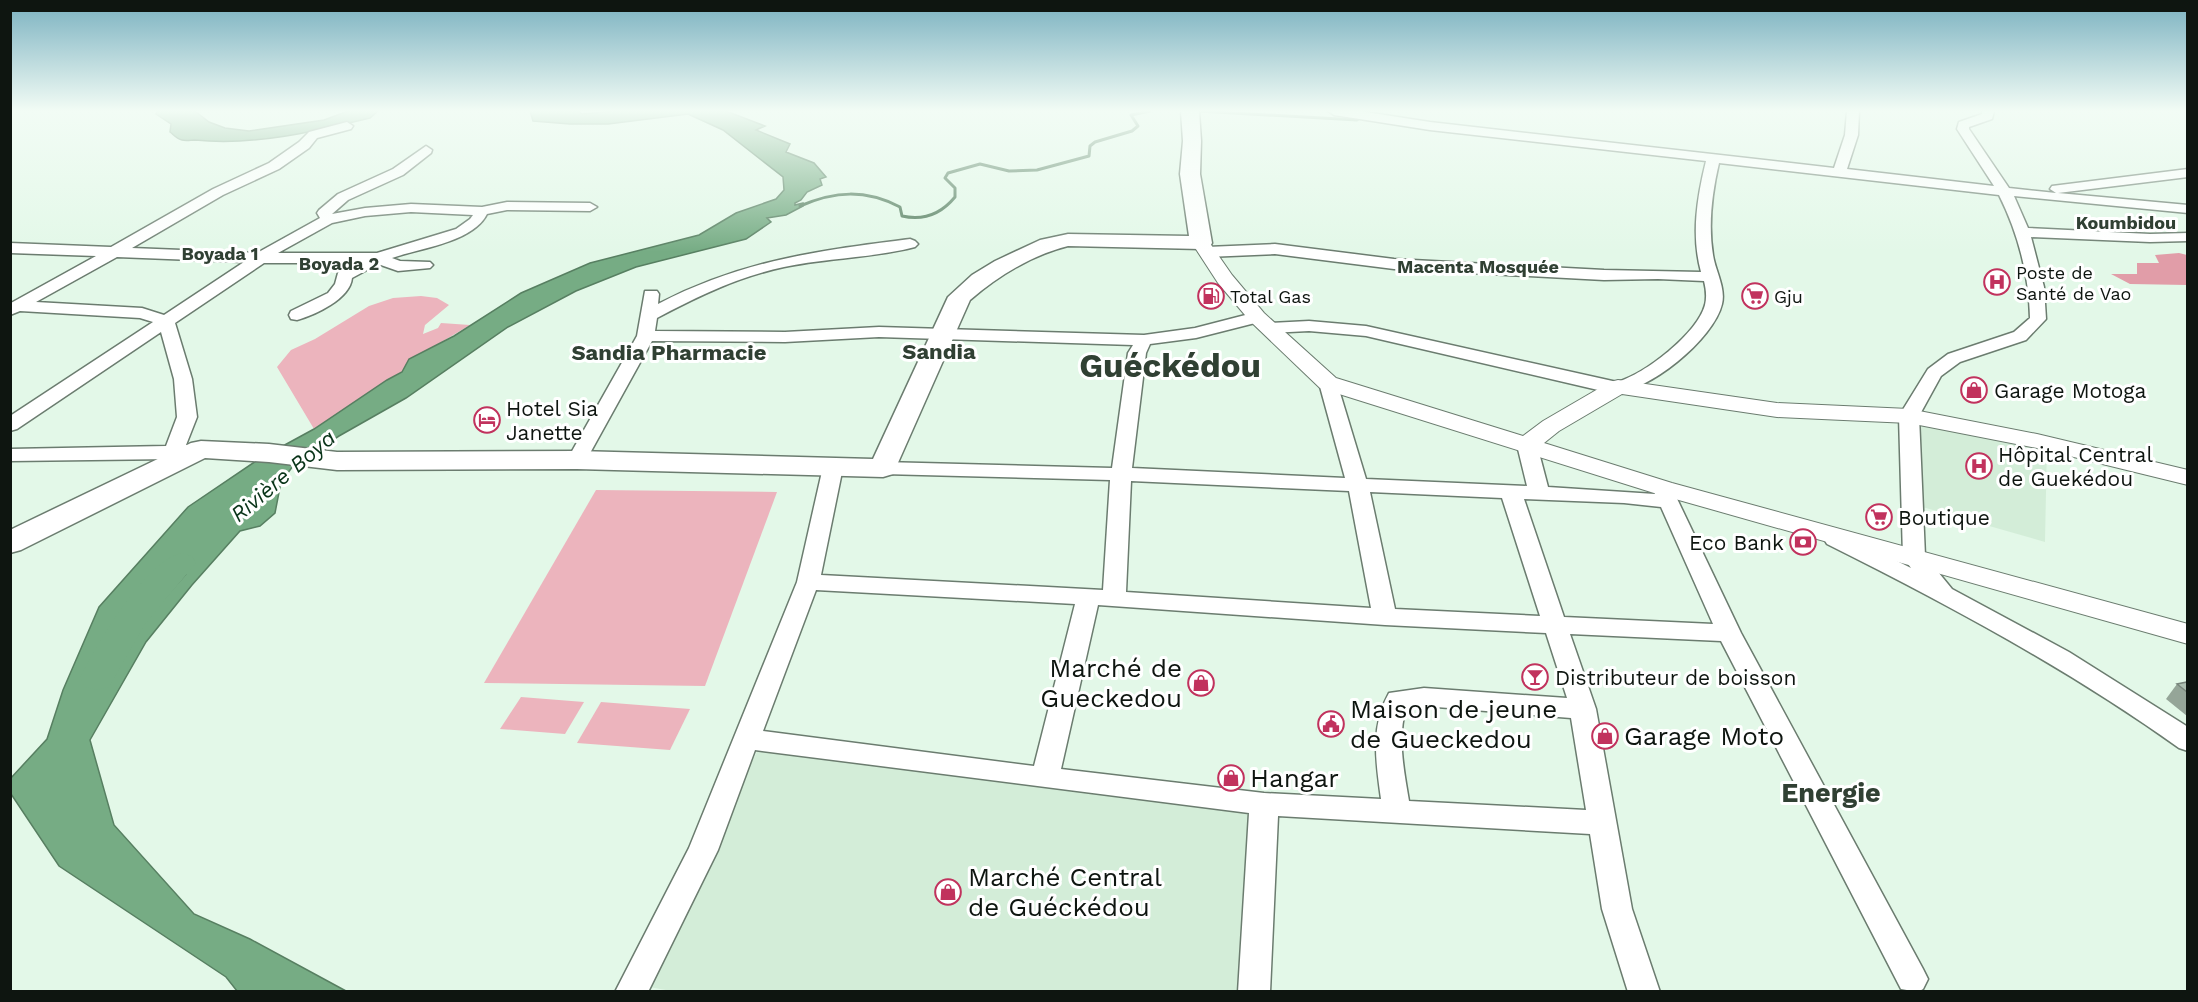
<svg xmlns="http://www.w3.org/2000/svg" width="2198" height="1002" font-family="'Work Sans',sans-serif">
  <rect width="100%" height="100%" fill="#e3f8e8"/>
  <g fill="#d3edd8">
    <path d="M1909,416L2047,444L2045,542L1912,504Z"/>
    <path d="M763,740L1251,812L1239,991L677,992L638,985Z"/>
  </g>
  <g fill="#ecb4bd">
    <path d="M421,296L437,298L449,305L425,325L423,334L438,328L441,323L470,325L423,353L409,359L402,372L387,380L314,429L277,367L291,350L315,339L369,306L393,298Z"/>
    <path d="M596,490L777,492L705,686L484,683Z"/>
    <path d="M521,697L584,702L565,734L500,729Z"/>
    <path d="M601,702L690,709L670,750L577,743Z"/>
  </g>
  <path fill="#e19da8" d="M2179,253L2187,255V285L2130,284L2111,274H2137V263H2159L2155,255Z"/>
  <g fill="#76ac84" stroke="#577f61" stroke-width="1.5" fill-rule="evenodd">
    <path d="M157,111H195L209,122L225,128L249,131L324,120L348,111H378L370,118C312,132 254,146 195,140C191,140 186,141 182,140C177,139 174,135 170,132L171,124L156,114Z"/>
    <path d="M530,111H578L582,114L614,111H726L765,126L756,130L790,144L786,152L814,163L826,177L820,179L822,185L807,192L801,200L795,203V205L803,203V206L786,215L767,218L771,222L746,239L636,267L576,291L508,327L406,398L339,436L293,466L281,482L275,513L260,526L240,531L192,585L146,642L90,740L114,825L194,914L250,939L346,991H237L226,977L59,866L11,794L10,779L47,739L63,690L99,607L188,507L259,459L314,429L387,380L402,372L409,359L454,336L521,293L590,263L699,235L736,213L776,199L784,190L783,177L723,130L688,114L608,124H570L533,121ZM186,574L126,641L116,644L132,604L148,593Z"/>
  </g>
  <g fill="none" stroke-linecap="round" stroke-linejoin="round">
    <g stroke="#577f61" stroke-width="3">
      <path d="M1198,111L1357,120L1367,111"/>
      <path d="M800,206C835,191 865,189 900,207L902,216C924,221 941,214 955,197V188L945,178L948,173L980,164L1009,171L1037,170L1089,156L1090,146L1095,142L1132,131L1138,126L1131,115L1150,111"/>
    </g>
    <path fill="#76ac84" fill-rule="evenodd" d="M181,553L192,556L196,563L145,624L109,687L97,690L85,687L80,678C97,644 144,563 181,553Z"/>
    <g stroke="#6b7c6f" stroke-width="3">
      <g id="minor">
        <path d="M1328,111H1359L1430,122L1834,168L1845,135L1847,111H1859L1858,135L1847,169L1994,186L1957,129L1959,122L1982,114V111H1994L1992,119L1969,127V129L2009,188L2056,193L2050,189L2052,186L2188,169V177L2058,193L2188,205V213L2014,196L2028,228L2150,234L2188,233V241L2150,242L2031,237L2044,287L2046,319L2026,340L1960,362L1941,376L1919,416L1925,556L1952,589L2069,652L2188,727V751L2179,748C2068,669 1949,605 1827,544L1824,539L1827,534L1835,532L1843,534L1911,568L1903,557L1899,416L1928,369L1948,354L2014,332L2030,318C2029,275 2018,233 1999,195L1719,163C1712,193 1708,224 1713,255C1715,270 1726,288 1722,304C1714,339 1647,394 1611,393L1366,336L1309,331L1269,333L1263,332L1261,328L1263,324L1269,323L1309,321L1366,326L1617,382C1645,374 1697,334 1705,305C1707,297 1706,289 1704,281L1658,279L1604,280L1394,269L1275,254L1207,257L1199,252L1207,247L1275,244L1394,259L1604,270L1701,272C1691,235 1697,198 1706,161L1430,130L1334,115Z"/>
        <path d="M347,122L353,126L351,129L317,138L309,148L279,169L223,195L132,248L257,253L320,218L317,213L319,210L338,194L393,169L426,146L432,150L431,153L403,175L348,200L332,214L365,208L411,204L482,207L507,202L590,203L597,207L590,211L507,210L487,214C473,242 421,248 392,258L400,261L430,262L433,265L430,268L398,271L378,264L352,278C350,299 315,315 297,320L291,319L289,315L291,311L328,293L335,284L338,273L356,263H264L175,323L192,379L197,417L186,445L194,447L197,451L194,455L173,459L10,461V449L166,446L177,417L174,379L161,332L17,429L10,431V416L153,322L140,318L20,311L10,315L11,303L96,256L10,253V243L111,247L213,189L269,163L299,142L309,132ZM411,212L473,215L470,219L456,229L377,253H278L332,223L365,216ZM117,257L244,262L164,315L142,308L36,302Z"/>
        <path d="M910,239L915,241L918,244L915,247C873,258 827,258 784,267C738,277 698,296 657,318L655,331L785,332L879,327L1144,335L1195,328L1257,312L1265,317L1263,321L1196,338L1150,344L1146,353L1132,468L1345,478L1319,383L1322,379H1334L1337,383L1366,479L1527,486L1517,445L1520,441H1534L1537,445L1548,487L1655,494L1653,488L1656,484L1663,482L1670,484L1741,633L1923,969L1928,979L1923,989L1918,992L1901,989L1721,641L1570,634L1596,709L1632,909L1660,992H1628L1602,909L1590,834L1278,816L1270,992H1238L1249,813L755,750L718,850L648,992H615L689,848L797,582L823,467L826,463H840L843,467L821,575L1103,590L1110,480L883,474L876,472L873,468L876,464L883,462L1112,468L1128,353L1133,345L879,337L785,342L652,341L584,464H570L567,460L637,336L645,291H657L659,294L658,304C743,260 817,251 910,239ZM1131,481L1349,491L1371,608L1126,592ZM1370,492L1502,498L1540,616L1395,609ZM1524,499L1624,503L1661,507L1713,624L1564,617ZM816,590L1075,604L1034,766L763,731ZM1098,605L1385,625L1546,633L1567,698L1424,688L1389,693C1370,726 1376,763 1381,799L1264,793L1061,769ZM1424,706L1571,718L1586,810L1409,801C1404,771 1397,738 1406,708Z"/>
      </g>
    </g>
    <g stroke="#6b7c6f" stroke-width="2">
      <path id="major" d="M1201,238L1207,239L1232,275L1264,313L1336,378L1523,436L1543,421L1610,382L1618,380L1777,403L1909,409L2037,434L2188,470V485L2037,448L1909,423L1777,417L1622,394L1559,431L1544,443L1672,483L2188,624V644L1654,493L1320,388L1250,321L1218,283L1192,243L1195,239Z"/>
    </g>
    <g stroke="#6b7c6f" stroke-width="3">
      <path id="highway" d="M1181,111H1199L1201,141L1200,174L1212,243L1209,248L1201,249L1068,246C1032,255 998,276 970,300L893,474L883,477L577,469L337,470L269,462L205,458L21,550L10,553V530L191,443L201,441L269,444L337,452L577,451L873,459L948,297L972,275L995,261L1040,240L1068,234L1189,236L1180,174L1183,141Z"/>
    </g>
    <use href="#minor" fill="#fff" fill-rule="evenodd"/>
    <use href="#major" fill="#fff" fill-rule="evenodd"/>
    <use href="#highway" fill="#fff" fill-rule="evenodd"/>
  </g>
  <path fill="#95a598" d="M2187,682V716L2166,699L2177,684Z"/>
  <path fill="#adc0b1" stroke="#79867c" stroke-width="1.5" d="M2187,682V692L2177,684Z"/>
  <linearGradient id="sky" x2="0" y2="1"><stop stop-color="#7ab1c0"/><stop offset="0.44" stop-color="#f2fcf5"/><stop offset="1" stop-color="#f2fcf5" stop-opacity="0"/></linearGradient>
  <rect width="2198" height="252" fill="url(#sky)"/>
  <defs>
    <g id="hospital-ring" transform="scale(1.35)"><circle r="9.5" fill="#fff" stroke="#c1325d" stroke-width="1.5"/><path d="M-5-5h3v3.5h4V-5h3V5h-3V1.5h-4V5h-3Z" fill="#c1325d"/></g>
    <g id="fuel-ring" transform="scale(1.35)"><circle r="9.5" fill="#fff" stroke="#c1325d" stroke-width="1.5"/><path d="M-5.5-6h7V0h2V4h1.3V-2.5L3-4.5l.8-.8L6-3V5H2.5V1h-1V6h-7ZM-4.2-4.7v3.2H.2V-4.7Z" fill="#c1325d"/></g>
    <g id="supermarket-ring" transform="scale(1.35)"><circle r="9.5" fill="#fff" stroke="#c1325d" stroke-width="1.5"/><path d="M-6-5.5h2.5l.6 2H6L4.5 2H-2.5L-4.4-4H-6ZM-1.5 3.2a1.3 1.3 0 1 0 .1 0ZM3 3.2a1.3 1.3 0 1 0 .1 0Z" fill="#c1325d"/></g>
    <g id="shop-ring" transform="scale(1.35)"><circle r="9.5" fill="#fff" stroke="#c1325d" stroke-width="1.5"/><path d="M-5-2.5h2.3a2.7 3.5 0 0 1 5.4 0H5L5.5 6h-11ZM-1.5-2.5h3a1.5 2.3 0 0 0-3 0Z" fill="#c1325d"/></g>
    <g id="hotel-ring" transform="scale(1.35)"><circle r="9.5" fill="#fff" stroke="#c1325d" stroke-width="1.5"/><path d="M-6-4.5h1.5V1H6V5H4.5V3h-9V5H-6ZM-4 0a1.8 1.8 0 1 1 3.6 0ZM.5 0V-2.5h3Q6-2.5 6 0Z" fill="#c1325d"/></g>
    <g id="bank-ring" transform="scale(1.35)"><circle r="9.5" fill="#fff" stroke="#c1325d" stroke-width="1.5"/><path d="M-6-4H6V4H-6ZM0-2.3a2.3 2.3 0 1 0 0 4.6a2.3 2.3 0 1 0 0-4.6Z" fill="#c1325d"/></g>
    <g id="bar-ring" transform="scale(1.35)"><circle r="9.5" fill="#fff" stroke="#c1325d" stroke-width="1.5"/><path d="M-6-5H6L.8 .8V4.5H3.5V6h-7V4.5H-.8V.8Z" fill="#c1325d"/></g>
    <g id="civic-ring" transform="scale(1.35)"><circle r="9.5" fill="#fff" stroke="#c1325d" stroke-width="1.5"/><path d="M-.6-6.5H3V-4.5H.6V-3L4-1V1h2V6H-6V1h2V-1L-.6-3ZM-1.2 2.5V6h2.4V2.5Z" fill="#c1325d"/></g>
  </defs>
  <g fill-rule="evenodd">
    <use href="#hospital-ring" x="1997" y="282"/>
    <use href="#fuel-ring" x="1211" y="296"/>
    <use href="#supermarket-ring" x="1755" y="296"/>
    <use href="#shop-ring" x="1974" y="390"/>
    <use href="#hotel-ring" x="487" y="420"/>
    <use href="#hospital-ring" x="1979" y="466"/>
    <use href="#supermarket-ring" x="1879" y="517"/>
    <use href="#bank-ring" x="1803" y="542"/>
    <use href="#bar-ring" x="1535" y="677"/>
    <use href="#shop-ring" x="1201" y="683"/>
    <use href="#civic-ring" x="1331" y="724"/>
    <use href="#shop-ring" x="1605" y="736"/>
    <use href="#shop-ring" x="1231" y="778"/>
    <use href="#shop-ring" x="948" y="892"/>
  </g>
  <g text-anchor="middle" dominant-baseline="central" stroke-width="6" stroke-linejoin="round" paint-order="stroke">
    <g font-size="18" font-weight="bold" fill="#304033" stroke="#fff">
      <text x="2126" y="222">Koumbidou</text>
      <text x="220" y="253">Boyada 1</text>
      <text x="339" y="263">Boyada 2</text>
      <text x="1478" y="266">Macenta Mosquée</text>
    </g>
    <g font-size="18" fill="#0e1510" stroke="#fff" text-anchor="start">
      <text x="2016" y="272">Poste de<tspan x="2016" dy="21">Santé de Vao</tspan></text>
      <text x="1230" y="296">Total Gas</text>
      <text x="1774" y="296">Gju</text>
    </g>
    <g font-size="21" fill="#0e1510" stroke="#fff" text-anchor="start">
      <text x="1994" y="390">Garage Motoga</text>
      <text x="506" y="408">Hotel Sia<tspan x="506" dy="24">Janette</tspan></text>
      <text x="1998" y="454">Hôpital Central<tspan x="1998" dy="24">de Guekédou</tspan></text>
      <text x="1898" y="517">Boutique</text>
      <text x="1784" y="542" text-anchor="end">Eco Bank</text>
      <text x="1555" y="677">Distributeur de boisson</text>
    </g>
    <g font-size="22" font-weight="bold" fill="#304033" stroke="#fff">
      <text x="939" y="351">Sandia</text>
      <text x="669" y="352">Sandia Pharmacie</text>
    </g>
    <g font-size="22" font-style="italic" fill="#083318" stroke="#fff">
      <text transform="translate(283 476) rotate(-40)">Rivière Boya</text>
    </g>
    <g font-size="26" fill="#0e1510" stroke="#fff" text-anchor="start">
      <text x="1182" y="668" text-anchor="end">Marché de<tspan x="1182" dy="30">Gueckedou</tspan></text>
      <text x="1350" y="709">Maison de jeune<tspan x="1350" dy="30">de Gueckedou</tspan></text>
      <text x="1624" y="736">Garage Moto</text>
      <text x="1250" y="778">Hangar</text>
      <text x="968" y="877">Marché Central<tspan x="968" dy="30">de Guéckédou</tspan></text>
    </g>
    <g font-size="27" font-weight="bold" fill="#304033" stroke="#fff">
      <text x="1831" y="793">Energie</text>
    </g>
    <g font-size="33" font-weight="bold" fill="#304033" stroke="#fff">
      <text x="1170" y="365">Guéckédou</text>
    </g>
  </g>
  <rect width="2198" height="1002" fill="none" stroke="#0e1510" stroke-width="24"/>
</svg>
